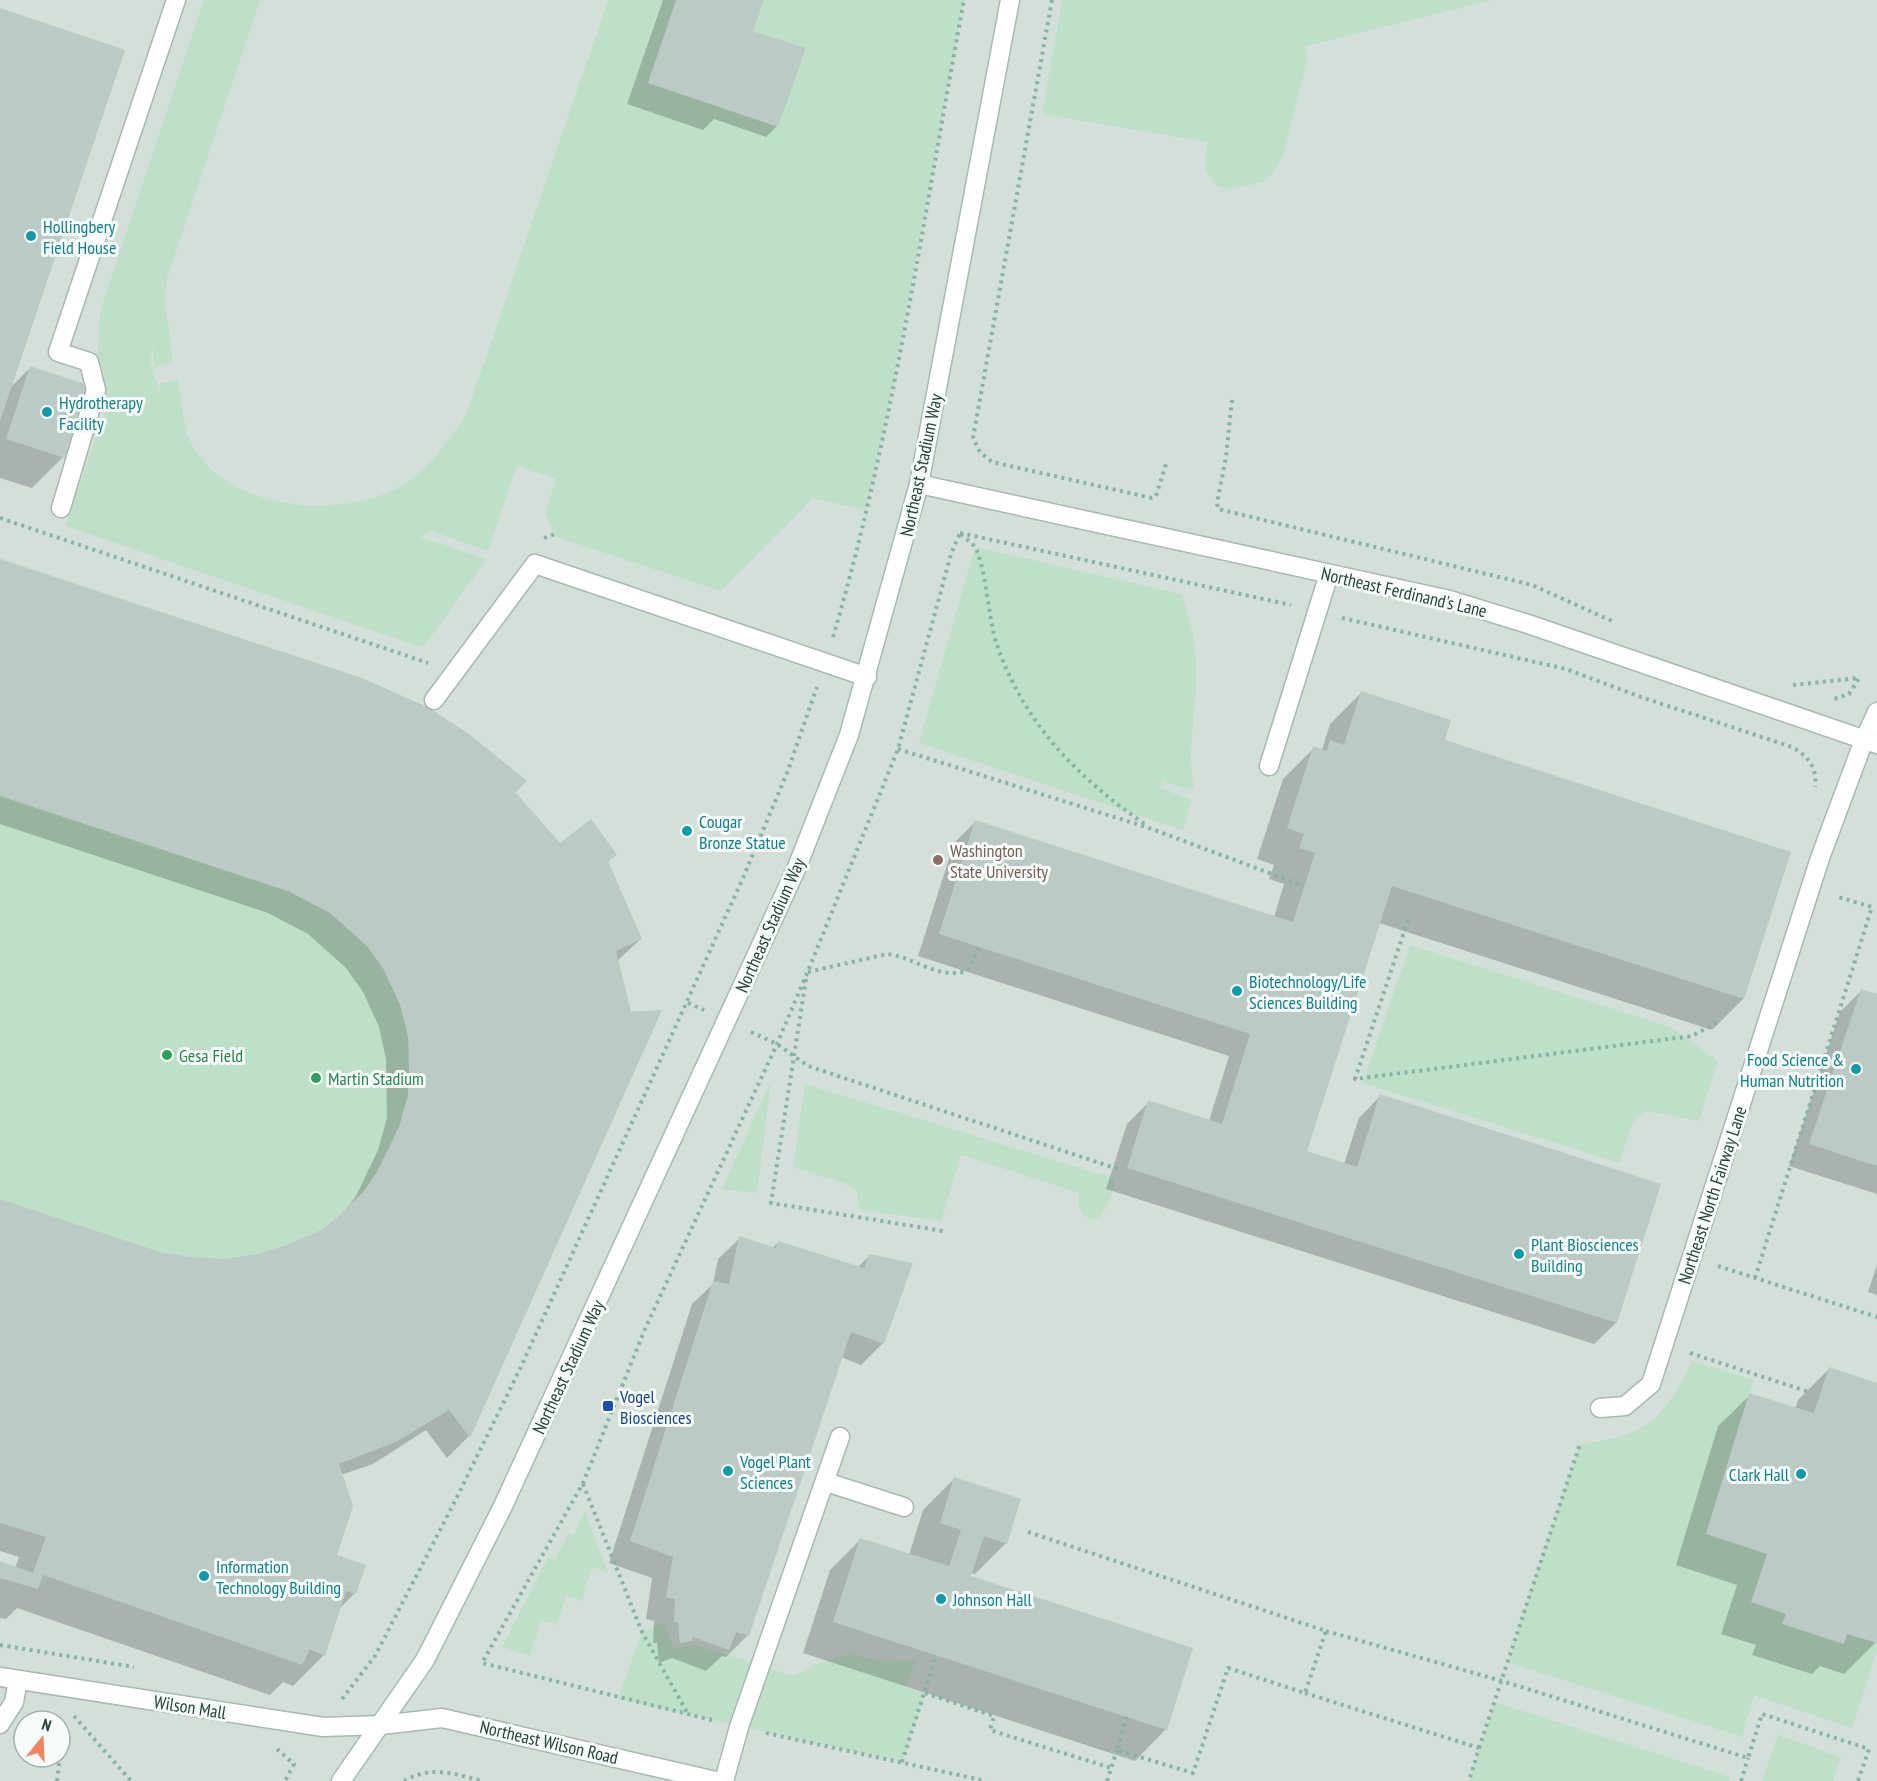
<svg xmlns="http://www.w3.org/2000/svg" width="1877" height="1781" font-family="'PT Sans Narrow',sans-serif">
  <rect width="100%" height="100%" fill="#e6efeb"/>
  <path fill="#d4dfda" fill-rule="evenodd" d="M0,0H1877V1781H0ZM24,1721H60V1757H24Z"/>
  <g fill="#bfe0c8">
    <path d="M204,0H260L167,278L165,301L173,362L155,367L152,344L151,363L161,399L159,384L178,380C182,399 183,426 191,443C226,508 329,519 391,491C424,476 444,446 465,418L608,0H676L648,83L778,127L806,48L753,31L764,0H964L888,410L866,510L813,498L721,591L556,537L545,514L556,479L517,466L488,551L431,531L420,537L487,559L423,648L65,526L105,412C95,377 97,344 101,309Z"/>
    <path d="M1062,0H1493L1306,46L1307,63L1283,156L1273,173L1264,182L1231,189L1218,187L1205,171L1207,142L1042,114Z"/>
    <path d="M975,547L1181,594C1193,625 1198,652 1196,685C1195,718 1187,753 1194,786L1189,790L1163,781L1160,788L1192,800L1183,830L919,743Z"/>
    <path d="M0,559L427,707L469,734L527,781L516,793L560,843L591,819L617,855L608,862L642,939L616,951L631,1012L662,1010L470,1438L448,1410L396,1442L339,1464L353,1506L61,1489L46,1537L0,1523Z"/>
    <path d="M1410,945L1671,1027L1718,1061L1699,1121L1645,1111L1633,1122L1619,1163L1363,1083Z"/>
    <path d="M771,1081L757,1193L722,1189Z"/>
    <path d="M805,1084L1116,1179C1111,1194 1109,1214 1093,1220C1079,1215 1077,1206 1079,1193L961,1155L941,1221L860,1210L857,1192L846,1184L793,1167Z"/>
    <path d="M1692,1361L1754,1380L1706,1534L1767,1554L1751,1602L1786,1614L1782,1623L1844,1644L1847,1634L1877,1643V1651L1852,1728L1754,1695L1742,1737L1507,1662L1580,1444C1646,1437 1664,1418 1692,1361Z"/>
    <path d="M585,1511L608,1572L592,1567L582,1601L566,1596L557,1625L541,1621L530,1656L502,1647L548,1557L555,1560L568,1533L574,1535Z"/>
    <path d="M664,1622L673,1648L696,1645L794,1676L813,1665L851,1654L884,1661L916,1660L906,1688L925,1693L902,1762L618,1699L642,1632Z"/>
    <path d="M1495,1702L1730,1777L1729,1781H1469Z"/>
    <path d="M1778,1735L1841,1757L1833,1781H1762Z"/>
  </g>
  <g fill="#0003">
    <path d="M663,0H762L751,32L777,126L766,137L714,119L703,130L627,104Z"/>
    <path d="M0,10L10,388L30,368L63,457L32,488L0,478Z"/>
    <path d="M0,561L513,792L560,846L615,854L607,863L641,939L617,961L629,1014L660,1012L468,1437L447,1458L426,1430L373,1464L341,1475L334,1560L355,1593L339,1609L324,1655L293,1686L283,1682L270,1695L17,1608L6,1619L0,1618V1563L15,1568L19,1557L0,1551V1200L160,1254L189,1259L224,1260L258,1256L288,1247L322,1231L343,1214L356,1196L378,1150L387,1118L386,1059L379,1027L363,992L346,968L308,934L268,913L0,824Z"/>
    <path d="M1361,693L1443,741L1790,853L1743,999L1712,1030L1379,923L1305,1152L1344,1164L1359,1118L1380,1096L1660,1185L1616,1323L1594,1344L1106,1189L1127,1124L1149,1102L1209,1121L1229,1056L918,956L954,843L976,821L1274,917L1284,884L1269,879L1274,865L1257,859L1283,779L1314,748L1322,750L1330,724Z"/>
    <path d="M1861,991L1877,996V1194L1789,1166L1840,1012Z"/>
    <path d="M740,1238L772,1248L779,1242L857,1268L869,1256L883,1343L861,1365L841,1357L747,1636L726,1657L722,1656L706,1671L672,1658L659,1663L657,1643H653L654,1621L646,1619L652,1578L609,1563L692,1304L713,1284L718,1259Z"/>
    <path d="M1877,1265V1295L1868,1292Z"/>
    <path d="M1829,1369L1877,1384V1637L1875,1643L1844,1674L1820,1666L1812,1674L1752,1655L1756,1645L1721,1634L1737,1585L1676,1565L1718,1426L1750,1395L1795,1409L1798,1400Z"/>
    <path d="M954,1479L1006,1543L975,1574L971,1573L969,1577L1166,1729L1135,1761L803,1653L830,1570L861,1539L909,1555L923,1510Z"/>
  </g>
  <g fill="#bbcac4">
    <path d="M676,0H764L753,31L806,48L778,127L648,83Z"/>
    <path d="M0,8L125,50L0,421Z"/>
    <path d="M30,366L88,385L65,458L6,439Z"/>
    <path d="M0,559L362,678L427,707L469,734L527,781L515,792L560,843L591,819L617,855L608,861L642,939L616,951L631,1012L662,1010L470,1438L449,1410L396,1442L339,1464L353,1506L337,1555L366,1565L356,1594L346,1591L325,1656L310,1649L302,1665L43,1575L38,1589L0,1578V1561L33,1573L46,1537L0,1523V1199L160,1252L189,1257L224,1259L258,1254L287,1245L321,1230L338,1217L364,1191L377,1172L399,1127L408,1095L409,1069L408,1036L400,1005L384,970L367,946L330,913L290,892L0,796Z"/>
    <path d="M1361,691L1451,720L1445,740L1791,852L1744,999L1392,886L1307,1151L1357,1167L1380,1094L1661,1184L1617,1323L1127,1168L1148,1100L1222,1124L1250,1034L939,934L975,820L1293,922L1315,853L1299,848L1304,834L1287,828L1313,746L1327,751L1330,740L1344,745Z"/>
    <path d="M1861,989L1877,994V1166L1809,1144Z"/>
    <path d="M739,1236L776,1248L778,1241L864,1268L869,1254L913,1263L884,1344L851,1332L749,1636L736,1632L729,1650L693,1637L692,1641L680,1643L678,1622H674L675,1599L666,1597L673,1557L630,1541L713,1281L729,1284Z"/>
    <path d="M1829,1367L1877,1383V1643L1847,1634L1844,1644L1782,1624L1786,1614L1751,1602L1767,1554L1706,1534L1749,1393L1814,1413Z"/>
    <path d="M954,1477L1021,1499L1007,1544L984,1536L971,1576L1193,1648L1167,1730L833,1622L860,1538L949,1566L961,1530L940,1523Z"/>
  </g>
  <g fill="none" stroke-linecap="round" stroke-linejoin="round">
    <g stroke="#a8b8b2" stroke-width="21">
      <g id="lane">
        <path d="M61,508L96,390L89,362L58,352L176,0"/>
        <path d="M434,700L535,564L867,677"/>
        <path d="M1269,766L1329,574"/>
        <path d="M1600,1408L1625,1406L1651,1384L1820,858L1864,740"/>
        <path d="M826,1482L904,1507"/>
        <path d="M0,1724L14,1702L18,1680"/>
        <path d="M724,1781L739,1727L840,1437"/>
      </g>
    </g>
    <g stroke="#a8b8b2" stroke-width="21">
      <g id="street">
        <path d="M919,484L1450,600L1528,624L1877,744"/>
        <path d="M1864,740L1877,712"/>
        <path d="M0,1677L323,1727L381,1725L442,1718L716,1781"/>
      </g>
    </g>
    <g stroke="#a4bbb3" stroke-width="21">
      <path id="secondary" d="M341,1781L425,1660L503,1506L797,867L849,735L919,484L1010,0"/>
    </g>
    <g stroke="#86b3a5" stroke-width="4" stroke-dasharray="3 4.5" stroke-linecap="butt">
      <path d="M1052,0L973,438L980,452L992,462L1152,498L1156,496L1166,464"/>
      <path d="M1232,400L1226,457L1217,503L1218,509L1532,585L1612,621"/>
      <path d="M0,518L428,663"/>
      <path d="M960,533L1291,605"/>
      <path d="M961,534C965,538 971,542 974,546C986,563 988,620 997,645C1025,725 1077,777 1146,825"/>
      <path d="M544,538L555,534"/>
      <path d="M1342,618L1566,669L1641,697L1792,747C1809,757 1817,767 1815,787"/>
      <path d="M833,637C894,429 924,213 964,0"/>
      <path d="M1793,685L1859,678L1849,694L1834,699"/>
      <path d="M898,749L1149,828L1304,886"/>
      <path d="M1408,920L1355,1079L1692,1036L1720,1021"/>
      <path d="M808,972L887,954C915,957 938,980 967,971L979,948"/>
      <path d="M806,979L771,1203L943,1231"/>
      <path d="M688,1003L704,1010"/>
      <path d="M751,1032L777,1044L808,1066L1121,1170"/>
      <path d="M1718,1266L1877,1317"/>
      <path d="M1755,1278L1872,907L1838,897"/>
      <path d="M1690,1353L1809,1392"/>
      <path d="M583,1484L642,1632L688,1714"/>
      <path d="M1028,1532L1326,1631L1305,1693L1228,1668L1193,1773L1117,1750L1126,1717"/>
      <path d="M1326,1631L1502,1681L1748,1758L1762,1714L1869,1749L1858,1781"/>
      <path d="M0,1645L134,1667"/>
      <path d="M925,1693L994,1716L990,1730L1111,1768"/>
      <path d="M1305,1693L1479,1748L1469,1781"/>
      <path d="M342,1699L375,1656L455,1501L520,1369L743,878L787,773L817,687"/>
      <path d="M74,1716L131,1781"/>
      <path d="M712,1720L482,1663L583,1483L645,1329L777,1044L808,971L898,749L951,554L960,533"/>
      <path d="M766,1733L986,1781"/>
      <path d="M60,1744V1757"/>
      <path d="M1479,1748L1580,1444"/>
      <path d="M277,1749L294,1764L285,1781"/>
      <path d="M902,1762L936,1656"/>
      <path d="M57,1781L60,1757"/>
      <path d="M404,1781C431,1765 455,1774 482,1781"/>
      <path d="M1107,1781L1117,1750"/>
      <path d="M1741,1781L1748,1758"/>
    </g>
    <use href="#lane" stroke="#fff" stroke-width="18"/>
    <use href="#street" stroke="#fff" stroke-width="18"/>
    <use href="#secondary" stroke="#fff" stroke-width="18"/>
  </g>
  <g fill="#0f9aa8" stroke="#f7fbf9" stroke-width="2">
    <circle cx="31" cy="236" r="6"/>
    <circle cx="47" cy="412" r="6"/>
    <circle cx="687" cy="831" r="6"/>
    <circle cx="1237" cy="991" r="6"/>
    <circle cx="1856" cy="1069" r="6"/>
    <circle cx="1519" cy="1254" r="6"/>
    <circle cx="728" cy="1471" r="6"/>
    <circle cx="1801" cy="1474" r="6"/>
    <circle cx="204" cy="1576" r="6"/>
    <circle cx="941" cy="1599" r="6"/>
  </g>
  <circle fill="#8d6e63" stroke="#f7fbf9" stroke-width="2" cx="938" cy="860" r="6"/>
  <g fill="#2e9e5b" stroke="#f7fbf9" stroke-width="2">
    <circle cx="167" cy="1055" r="6"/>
    <circle cx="316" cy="1078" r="6"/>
  </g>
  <rect fill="#1a4fb4" stroke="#f7fbf9" stroke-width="2" x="602" y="1400" width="12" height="12" rx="3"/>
  <g text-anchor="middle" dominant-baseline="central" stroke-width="6" stroke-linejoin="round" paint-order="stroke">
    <g font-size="18" fill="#0d838f" stroke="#f7fbf9" text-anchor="start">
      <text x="43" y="226">Hollingbery<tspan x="43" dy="21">Field House</tspan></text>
      <text x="59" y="402">Hydrotherapy<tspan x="59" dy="21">Facility</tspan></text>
      <text x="699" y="821">Cougar<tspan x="699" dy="21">Bronze Statue</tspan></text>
      <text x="1249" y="981">Biotechnology/Life<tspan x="1249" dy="21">Sciences Building</tspan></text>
      <text x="1844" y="1059" text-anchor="end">Food Science &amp;<tspan x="1844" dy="21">Human Nutrition</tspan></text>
      <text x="1531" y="1244">Plant Biosciences<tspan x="1531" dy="21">Building</tspan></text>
      <text x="740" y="1461">Vogel Plant<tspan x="740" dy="21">Sciences</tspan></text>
      <text x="1789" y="1474" text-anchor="end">Clark Hall</text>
      <text x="216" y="1566">Information<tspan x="216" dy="21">Technology Building</tspan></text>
      <text x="953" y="1599">Johnson Hall</text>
    </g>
    <g font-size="18" fill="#24423a" stroke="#f7fbf9">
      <text transform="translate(921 465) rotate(-78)">Northeast Stadium Way</text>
      <text transform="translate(1404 592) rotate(13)">Northeast Ferdinand's Lane</text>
      <text transform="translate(770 925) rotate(-66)">Northeast Stadium Way</text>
      <text transform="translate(1712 1195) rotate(-72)">Northeast North Fairway Lane</text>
      <text transform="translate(568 1367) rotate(-65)">Northeast Stadium Way</text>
      <text transform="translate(190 1707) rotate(9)">Wilson Mall</text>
      <text transform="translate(549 1742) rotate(13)">Northeast Wilson Road</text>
    </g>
    <g font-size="18" fill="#785e54" stroke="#f7fbf9" text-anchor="start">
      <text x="950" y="850">Washington<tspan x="950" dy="21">State University</tspan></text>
    </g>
    <g font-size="18" fill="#27864d" stroke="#f7fbf9" text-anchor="start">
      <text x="179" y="1055">Gesa Field</text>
      <text x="328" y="1078">Martin Stadium</text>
    </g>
    <g font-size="18" fill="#164399" stroke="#f7fbf9" text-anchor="start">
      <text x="620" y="1396">Vogel<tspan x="620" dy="21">Biosciences</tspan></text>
    </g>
  </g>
  <g transform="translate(42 1739) rotate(18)"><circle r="28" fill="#f7fbf9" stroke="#a3b1ad" stroke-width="1.5"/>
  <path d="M0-4.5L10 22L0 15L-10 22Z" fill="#f4845f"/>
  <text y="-9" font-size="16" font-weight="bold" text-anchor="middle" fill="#24423a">N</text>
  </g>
</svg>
